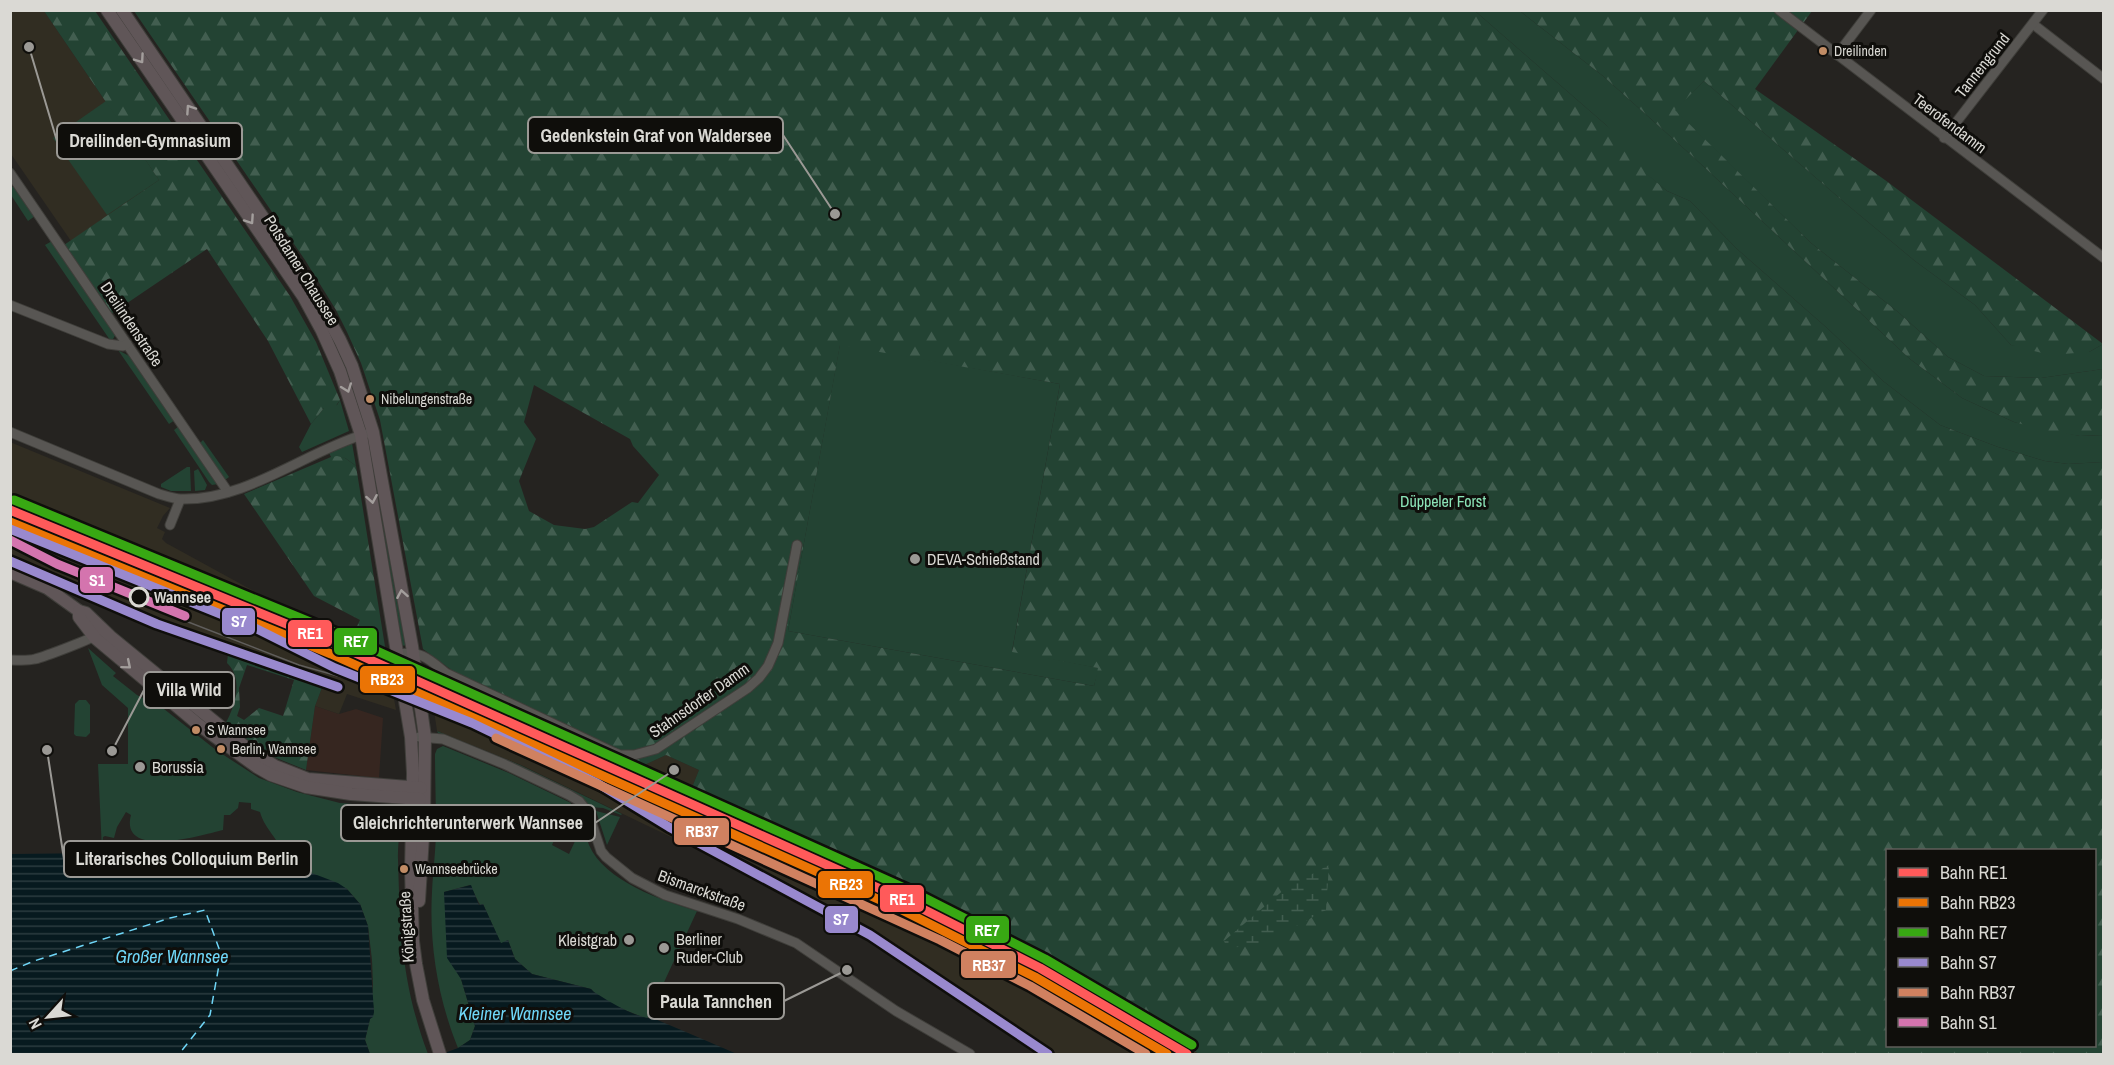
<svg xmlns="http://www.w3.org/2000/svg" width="2114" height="1065" font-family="'Archivo Narrow',sans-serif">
  <defs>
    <pattern id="forest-firs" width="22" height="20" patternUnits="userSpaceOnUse" patternTransform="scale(1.5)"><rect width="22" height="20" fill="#234333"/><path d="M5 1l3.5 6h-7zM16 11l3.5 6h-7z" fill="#425e50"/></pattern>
    <pattern id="wetland-marsh" width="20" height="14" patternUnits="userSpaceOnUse" patternTransform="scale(1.5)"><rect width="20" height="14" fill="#234333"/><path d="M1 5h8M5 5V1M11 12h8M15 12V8" fill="none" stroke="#425e50"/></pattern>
    <pattern id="water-rules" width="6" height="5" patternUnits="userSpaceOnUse" patternTransform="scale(1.5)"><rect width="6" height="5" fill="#071a1f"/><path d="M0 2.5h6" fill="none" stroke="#2b3b3f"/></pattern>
  </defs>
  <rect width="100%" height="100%" fill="#252320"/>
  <path fill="#362620" d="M315,706L339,714L356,709L383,718L379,778L306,770Z"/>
  <g fill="#312d22">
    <path d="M10,11H44L159,180L71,241L11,154Z"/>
    <path d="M10,442L170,508L163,516L157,528L165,532L162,539L166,543L349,643L387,659L396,710L347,694L339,714L315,706L323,685L228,654L83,598L11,567Z"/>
    <path d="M434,672L638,768L666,755L699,770L691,790L761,820L985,930L1153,1024L1199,1054H1039L860,934L804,901L521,765L437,731L429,677L427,676Z"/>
  </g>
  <g fill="#234333">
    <path d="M1475,11H1520L1603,76L1690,154L1910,359L1962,398L2014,422L2080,436L2103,435V462L2068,464L2045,461L1998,447L1940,425L1883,381L1827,328L1737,249L1690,201L1667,191L1645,173L1606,125Z"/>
    <path d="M1704,81L1844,202L1915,261L1975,305L2011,345L2089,352L2103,344V369L2041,378L1984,376L1948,357L1898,312L1811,243L1674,110Z"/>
    <path d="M106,101L159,180L107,215L53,138Z"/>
    <path d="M14,186L35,216L28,221L11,195L10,188Z"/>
    <path d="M52,241L116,334L113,339L110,340L45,245Z"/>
    <path d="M840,344L1060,384L1012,651L1099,668L1094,686L788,631Z"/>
    <path d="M118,350L131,357L175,420L169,424Z"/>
    <path d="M340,400L349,431L302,452L299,447L311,424L324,408L337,405Z"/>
    <path d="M179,426L218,484L212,485L209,482L174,430Z"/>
    <path d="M371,437L408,645L401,646L365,439Z"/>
    <path d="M203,440L229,477L225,480L200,443Z"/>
    <path d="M352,443L356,466L345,458L331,457L329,453Z"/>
    <path d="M187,467H190L191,491H171L161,487V484Z"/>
    <path d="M198,469L207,485L205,490L195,491L194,471Z"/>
    <path d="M88,648L116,673L113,676L137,695L164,709L216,750L259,778L297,792L340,803L391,807C404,817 397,844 398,859C400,932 402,985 428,1054H370L365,1040L370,1019L374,1012L372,996L373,985L372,960L368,926L360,904L347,889L296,867L283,866C287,844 265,832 260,812L251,809V803L239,802L238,808L230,815H224L223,830C203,835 119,860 131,815L126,812L117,827L114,838L105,836L103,837L102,851L98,764H128V708L102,685Z"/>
    <path d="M79,700H86L90,705V733L86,737L76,736L74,734L75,704Z"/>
    <path d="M437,731L520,765L622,814L621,815L603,808L590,807L578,795L494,756L438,733Z"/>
    <path d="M443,746L509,773L571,803L552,845L569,854L584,822C585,830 586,838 589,845C604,881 663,901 697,911L647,1019C631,1012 601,1002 591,989L532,974L515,959L508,940L501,944L483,904L480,905L470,885L444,892L457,971L461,979L475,1026L470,1040L458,1048C438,999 429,945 432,892C433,870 436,849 436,828C436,803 435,779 435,754L437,749Z"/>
    <path d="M596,811L620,817L607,845Z"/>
  </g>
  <g fill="url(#forest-firs)" fill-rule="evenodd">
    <path d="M44,11H95L290,296L316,342L340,400L333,410L324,408L311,424L268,341L207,249L111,314L64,245L159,180Z"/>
    <path d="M134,11H1475L1606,125L1650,170L1647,174L1667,191L1690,201L1737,249L1827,328L1883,381L1940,425L1998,447L2045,461L2068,464L2103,462V1054H1199C1101,990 997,936 893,885C826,852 759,820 691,790L699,770L666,755L638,768L436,672L453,671L423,649L380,420L361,363L347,332L336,310L305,260ZM840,345L1060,384L1012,652L1098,668L1094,686L788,631ZM534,385L630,439L633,446L659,475L638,503L632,502L594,527L585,529L554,525L529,511L519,481L536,439L524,422ZM1888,850H2094V1046H1888Z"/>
    <path d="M1520,11H1812L1755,89L1885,180L2103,344L2089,352L2050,355L2011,345L1975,305L1915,261L1844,202L1704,81L1675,110L1811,243L1898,312L1948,357L1984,376L2041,378L2103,369V435L2080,436L2043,430L2014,422L1962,398L1910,359L1690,154L1603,76Z"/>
    <path d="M337,456L345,458L356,466L387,659L349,643L360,620L314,596L244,494L331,457Z"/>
    <path d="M228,654L323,685L315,706L306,770L269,755L225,724C235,707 244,679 227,663ZM247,665L294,680L283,716L259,708L244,720L237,716L240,707L239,688Z"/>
  </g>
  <path fill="url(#wetland-marsh)" d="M1329,865L1326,910L1261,945L1227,948L1224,941L1286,888Z"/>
  <g fill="url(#water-rules)">
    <path d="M102,853L104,857L156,858L160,854L196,858L198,860L221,863L223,860L263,863L264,867L280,868L283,866L296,867L338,883L347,889L360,904L368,926L374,1012L373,1017L370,1019L365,1040L370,1054H11V854Z"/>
    <path d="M471,885L479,905L483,904L501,943L508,940L515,959L532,974L591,989L594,992C612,1003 633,1017 655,1019C683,1031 710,1042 737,1054H442L458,1048L470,1040L475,1026L461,979L447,958L444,892Z"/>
  </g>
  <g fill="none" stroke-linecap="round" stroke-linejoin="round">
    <path stroke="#6fd6f7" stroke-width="1.5" stroke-dasharray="8 6" stroke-linecap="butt" d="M10,971L34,961L170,918L205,910L221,954L210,1015L179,1054"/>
    <g stroke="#3f3e3a" stroke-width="11">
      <g id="minor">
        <path d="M1779,10L2104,258"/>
        <path d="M2033,24L2104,79"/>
        <path d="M1837,55L1871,10"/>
        <path d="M1944,138L2043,10"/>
        <path d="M10,173L228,492"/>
        <path d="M10,305L108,344L123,346L127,344"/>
        <path d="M10,432L159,494C166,496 174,499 181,499C246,501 305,452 365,434"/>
        <path d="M170,525L180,500"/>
        <path d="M399,654C421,650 430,660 446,673L613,752L620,755H634L656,749L748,688L759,678L768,666L778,643L797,545"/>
        <path d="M10,660C19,660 27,661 35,659C44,657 94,638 98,634"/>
        <path d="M419,737L443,739L504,764L569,795L579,801L588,812L601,851L606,857L632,878L665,895L738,919L796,943L896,1011L970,1054"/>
      </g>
    </g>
    <g stroke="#3f3e3a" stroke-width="14">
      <g id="major">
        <path d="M107,10L303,296L322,331L340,371L361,435L411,737L413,773L411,870L413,941L416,964L423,1000L440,1054"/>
        <path d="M122,10L313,291L340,340L352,366L373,432L412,646L425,737L424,820L419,901"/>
        <path d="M10,572L47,588L79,611L86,613L112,638L249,750L275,766L308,779L421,788"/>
        <path d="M79,611V617L95,638L199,725L257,767L271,775L306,787L351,794L420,799"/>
      </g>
    </g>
    <use href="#minor" stroke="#585653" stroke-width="9"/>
    <use href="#major" stroke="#605658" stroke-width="12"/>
    <path stroke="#605e5c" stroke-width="1.5" d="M183,620L299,665L387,690"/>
    <g stroke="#0f0e0b" stroke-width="14">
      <path id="rail-1" d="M10,510L335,644L905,900L1040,968L1187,1054"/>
    </g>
    <g stroke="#0f0e0b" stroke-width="14">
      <path id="rail-2" d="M10,522L331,654L900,909L1035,977L1167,1054"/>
    </g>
    <g stroke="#0f0e0b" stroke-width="14">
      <path id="rail-3" d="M14,500L339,634L909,890L1045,959L1192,1045"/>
    </g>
    <g stroke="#0f0e0b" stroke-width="14">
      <g id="rail-4">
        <path d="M10,529L255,628L335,668L472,723L597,783L669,827L870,935L1048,1054"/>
        <path d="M10,561L157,624L338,687"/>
      </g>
    </g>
    <g stroke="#0f0e0b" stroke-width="14">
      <path id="rail-5" d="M496,738L940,940L1030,986L1146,1054"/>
    </g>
    <g stroke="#0f0e0b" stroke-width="14">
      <path id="rail-6" d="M10,540L57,564L185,616"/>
    </g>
    <use href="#rail-1" stroke="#ff5a5a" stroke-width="9"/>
    <use href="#rail-2" stroke="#eb7405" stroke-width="9"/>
    <use href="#rail-3" stroke="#38a813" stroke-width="9"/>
    <use href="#rail-4" stroke="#9989ce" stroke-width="9"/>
    <use href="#rail-5" stroke="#d08160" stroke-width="9"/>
    <use href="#rail-6" stroke="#d474ae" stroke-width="9"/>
  </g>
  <defs><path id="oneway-chevron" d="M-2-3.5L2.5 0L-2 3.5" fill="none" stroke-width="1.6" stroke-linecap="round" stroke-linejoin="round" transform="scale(1.5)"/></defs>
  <g stroke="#a39e9c">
    <use href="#oneway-chevron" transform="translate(140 59) rotate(55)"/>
    <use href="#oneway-chevron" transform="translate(190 109) rotate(-124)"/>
    <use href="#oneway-chevron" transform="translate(250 220) rotate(56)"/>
    <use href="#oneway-chevron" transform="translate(347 388) rotate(70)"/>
    <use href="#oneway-chevron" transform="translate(372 499) rotate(80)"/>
    <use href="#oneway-chevron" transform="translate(402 594) rotate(-100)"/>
    <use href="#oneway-chevron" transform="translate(127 665) rotate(40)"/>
  </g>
  <g fill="#c18c65" stroke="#0f0e0b" stroke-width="2">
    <circle cx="1823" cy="51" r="5"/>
    <circle cx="370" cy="399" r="5"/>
    <circle cx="196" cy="730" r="5"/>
    <circle cx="221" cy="749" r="5"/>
    <circle cx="404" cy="869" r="5"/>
  </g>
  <g fill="#9b9995" stroke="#0f0e0b" stroke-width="2">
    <circle cx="915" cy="559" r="6"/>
    <circle cx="140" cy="767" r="6"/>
    <circle cx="629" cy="940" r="6"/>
    <circle cx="664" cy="948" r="6"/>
  </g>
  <circle fill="#0f0e0b" stroke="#dad9d4" stroke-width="3" cx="139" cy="597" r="9"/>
  <g text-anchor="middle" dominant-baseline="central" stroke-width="6" stroke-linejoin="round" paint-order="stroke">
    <g font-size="14" fill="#dad9d4" stroke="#0f0e0b" text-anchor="start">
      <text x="1834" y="51">Dreilinden</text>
      <text x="381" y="399">Nibelungenstraße</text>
      <text x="207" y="730">S Wannsee</text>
      <text x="232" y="749">Berlin, Wannsee</text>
      <text x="415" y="869">Wannseebrücke</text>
    </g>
    <g font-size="16" fill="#dad9d4" stroke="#0f0e0b">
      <text transform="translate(1982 65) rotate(-52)">Tannengrund</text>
      <text transform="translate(1950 123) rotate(37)">Teerofendamm</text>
      <text transform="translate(302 270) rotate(58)">Potsdamer Chaussee</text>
      <text transform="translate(132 324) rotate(56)">Dreilindenstraße</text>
      <text transform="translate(699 700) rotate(-35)">Stahnsdorfer Damm</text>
      <text transform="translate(702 890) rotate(20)">Bismarckstraße</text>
      <text transform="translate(406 927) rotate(-93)">Königstraße</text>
    </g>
    <g font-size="16" fill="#8be3b7" stroke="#0f0e0b">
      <text x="1443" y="501">Düppeler Forst</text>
    </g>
    <g font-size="16" fill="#dad9d4" stroke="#0f0e0b" text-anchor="start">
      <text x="927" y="559">DEVA-Schießstand</text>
      <text x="152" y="767">Borussia</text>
      <text x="676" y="939">Berliner<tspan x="676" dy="18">Ruder-Club</tspan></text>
      <text x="617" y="940" text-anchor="end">Kleistgrab</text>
    </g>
    <g font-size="16" font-weight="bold" fill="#dad9d4" stroke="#0f0e0b" text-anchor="start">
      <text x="154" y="597">Wannsee</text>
    </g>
    <g font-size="18" font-style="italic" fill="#6fd6f7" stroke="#0f0e0b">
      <text x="172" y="956">Großer Wannsee</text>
      <text x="515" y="1013">Kleiner Wannsee</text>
    </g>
  </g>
  <path fill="none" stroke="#9b9995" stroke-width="2" d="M835 214L783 135M29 47L57 141M112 751L144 690M674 770L595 823M47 750L64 859M847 970L784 1001"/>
  <g fill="#9b9995" stroke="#0f0e0b" stroke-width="2">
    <circle cx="835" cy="214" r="6"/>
    <circle cx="29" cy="47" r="6"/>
    <circle cx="112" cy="751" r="6"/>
    <circle cx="674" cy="770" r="6"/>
    <circle cx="47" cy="750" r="6"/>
    <circle cx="847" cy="970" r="6"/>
  </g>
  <g fill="#0f0e0b" stroke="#9b9995" stroke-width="2">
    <rect x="528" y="117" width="255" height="36" rx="6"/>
    <rect x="57" y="123" width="185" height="36" rx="6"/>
    <rect x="144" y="672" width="90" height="36" rx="6"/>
    <rect x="341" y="805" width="254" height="36" rx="6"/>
    <rect x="64" y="841" width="247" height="36" rx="6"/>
    <rect x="648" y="983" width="136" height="36" rx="6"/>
  </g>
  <g font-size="18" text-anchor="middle" font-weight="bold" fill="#dad9d4">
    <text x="656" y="142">Gedenkstein Graf von Waldersee</text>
    <text x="150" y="147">Dreilinden-Gymnasium</text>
    <text x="189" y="696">Villa Wild</text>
    <text x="468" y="829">Gleichrichterunterwerk Wannsee</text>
    <text x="187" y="865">Literarisches Colloquium Berlin</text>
    <text x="716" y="1008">Paula Tannchen</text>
  </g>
  <g stroke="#0f0e0b" stroke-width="2">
    <rect x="79" y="566" width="35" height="28" rx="6" fill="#d474ae"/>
    <rect x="221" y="607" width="35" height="29" rx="6" fill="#9989ce"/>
    <rect x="287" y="619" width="46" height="29" rx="6" fill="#ff5a5a"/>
    <rect x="333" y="627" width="45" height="29" rx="6" fill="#38a813"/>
    <rect x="359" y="665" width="57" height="29" rx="6" fill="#eb7405"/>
    <rect x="673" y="817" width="57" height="29" rx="6" fill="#d08160"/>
    <rect x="817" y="870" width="57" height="29" rx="6" fill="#eb7405"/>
    <rect x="879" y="884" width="46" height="29" rx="6" fill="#ff5a5a"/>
    <rect x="824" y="905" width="35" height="29" rx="6" fill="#9989ce"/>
    <rect x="965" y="915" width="45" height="29" rx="6" fill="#38a813"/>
    <rect x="960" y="950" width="57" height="29" rx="6" fill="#d08160"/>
  </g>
  <g font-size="16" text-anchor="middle" font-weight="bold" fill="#fff">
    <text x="97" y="586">S1</text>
    <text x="239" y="627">S7</text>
    <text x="310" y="639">RE1</text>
    <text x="356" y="647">RE7</text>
    <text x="387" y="685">RB23</text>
    <text x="702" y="837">RB37</text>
    <text x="846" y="890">RB23</text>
    <text x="902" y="905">RE1</text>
    <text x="841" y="925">S7</text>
    <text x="987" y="936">RE7</text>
    <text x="989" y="971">RB37</text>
  </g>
  <rect width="2114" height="1065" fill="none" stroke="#dad9d4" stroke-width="24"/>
  <rect x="1886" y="849" width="210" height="198" fill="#0f0e0b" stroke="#605f5b" stroke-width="1.5"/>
  <rect x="1898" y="868" width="30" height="9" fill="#ff5a5a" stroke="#605f5b" stroke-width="1.5"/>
  <text x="1940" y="879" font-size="18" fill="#dad9d4">Bahn RE1</text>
  <rect x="1898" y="898" width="30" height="9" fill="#eb7405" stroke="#605f5b" stroke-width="1.5"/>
  <text x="1940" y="909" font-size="18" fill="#dad9d4">Bahn RB23</text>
  <rect x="1898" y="928" width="30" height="9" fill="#38a813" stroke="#605f5b" stroke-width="1.5"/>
  <text x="1940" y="939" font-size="18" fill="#dad9d4">Bahn RE7</text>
  <rect x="1898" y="958" width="30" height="9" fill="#9989ce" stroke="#605f5b" stroke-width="1.5"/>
  <text x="1940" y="969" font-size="18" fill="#dad9d4">Bahn S7</text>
  <rect x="1898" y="988" width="30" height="9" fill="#d08160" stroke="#605f5b" stroke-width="1.5"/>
  <text x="1940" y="999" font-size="18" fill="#dad9d4">Bahn RB37</text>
  <rect x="1898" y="1018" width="30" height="9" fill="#d474ae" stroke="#605f5b" stroke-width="1.5"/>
  <text x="1940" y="1029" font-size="18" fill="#dad9d4">Bahn S1</text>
  <g transform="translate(48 1017) rotate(243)" stroke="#0f0e0b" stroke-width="4.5" paint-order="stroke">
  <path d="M0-4.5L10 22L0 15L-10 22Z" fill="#dad9d4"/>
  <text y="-9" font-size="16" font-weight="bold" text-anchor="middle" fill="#dad9d4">N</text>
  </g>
</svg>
